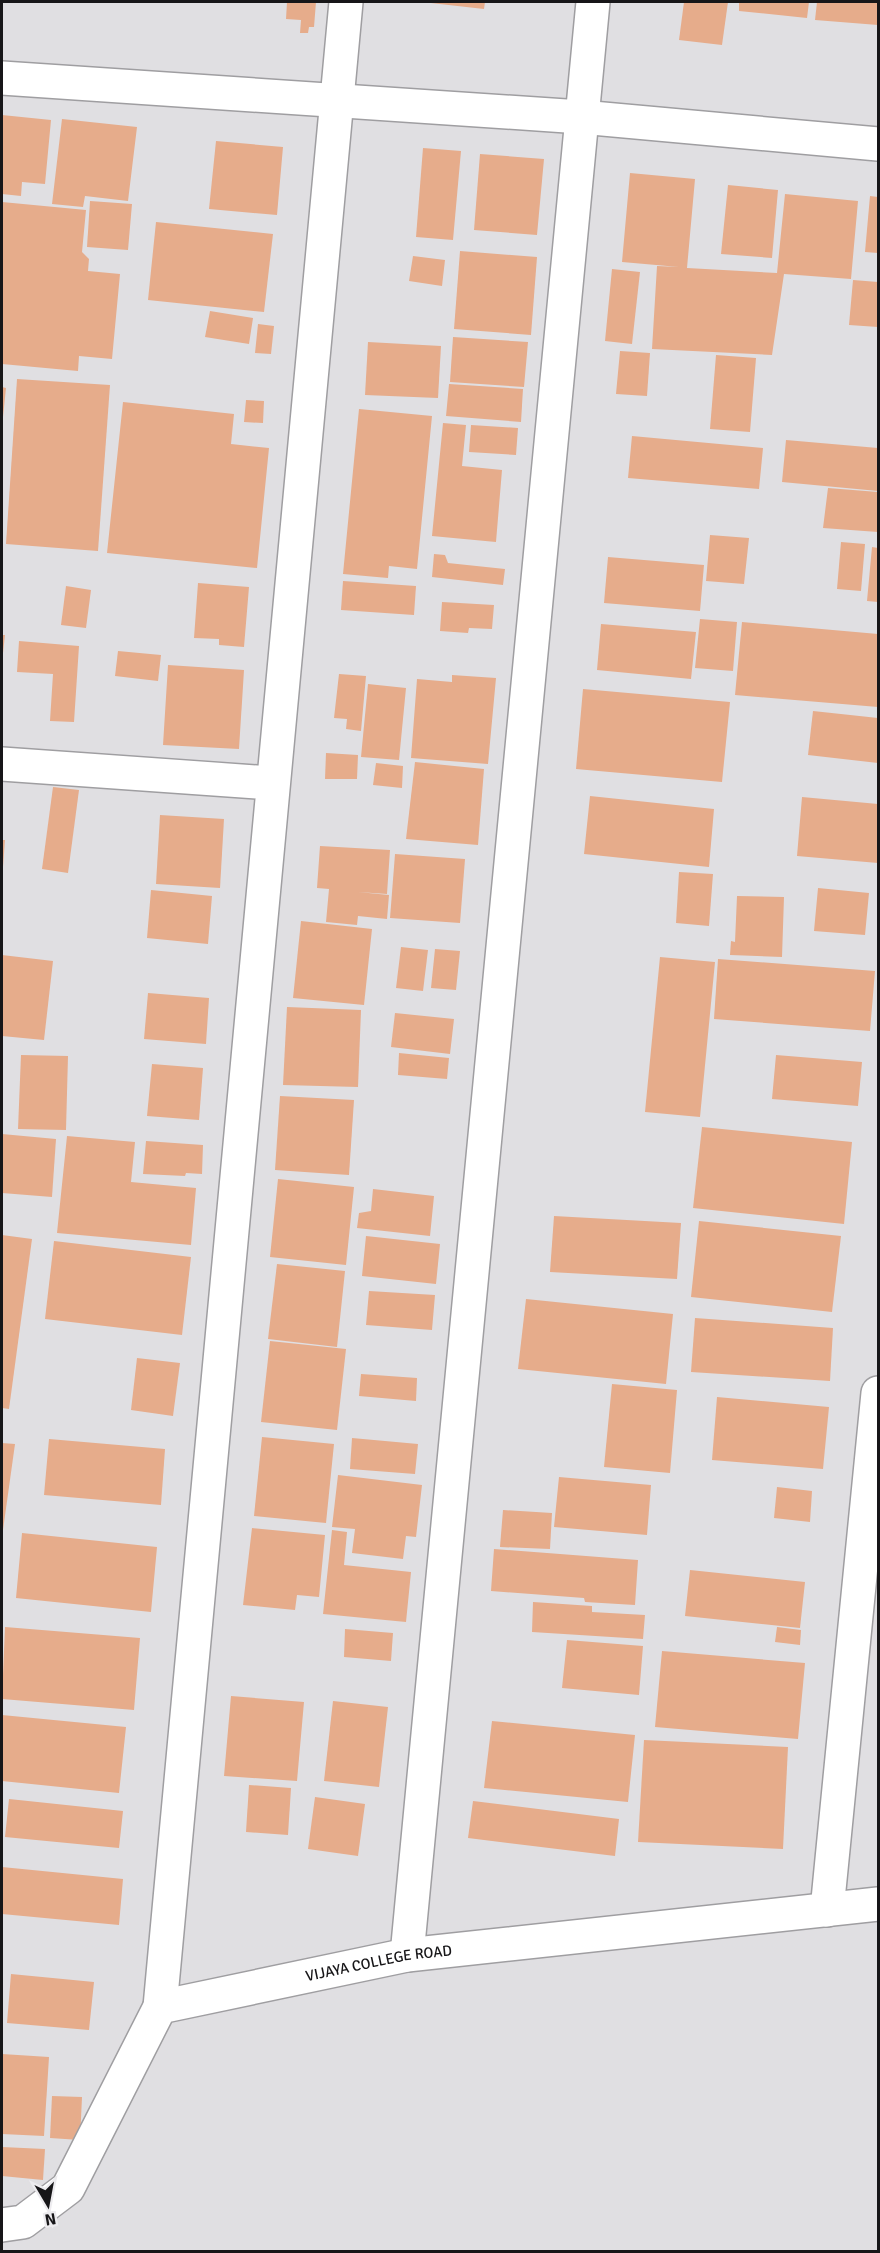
<svg xmlns="http://www.w3.org/2000/svg" width="880" height="2253" font-family="Signika,sans-serif">
  <rect width="100%" height="100%" fill="#e0dfe2"/>
  <g fill="#e6ac8b">
    <path d="M287,2H316L314,27H309L308,33H300L301,20L286,19Z"/>
    <path d="M422,2H485L484,9Z"/>
    <path d="M684,2H728L722,45L679,40Z"/>
    <path d="M739,2H809L807,18L739,11Z"/>
    <path d="M817,2H878V25L815,20Z"/>
    <path d="M2,115L51,120L45,184L22,182L21,196L2,194Z"/>
    <path d="M62,119L137,127L128,201L85,196L83,207L52,204Z"/>
    <path d="M216,141L283,147L277,215L209,209Z"/>
    <path d="M423,148L461,151L453,240L416,237Z"/>
    <path d="M480,154L544,159L537,235L474,230Z"/>
    <path d="M630,173L695,179L687,268L777,273L785,194L858,201L851,279L784,274L772,355L652,349L657,266L679,267L622,262Z"/>
    <path d="M728,185L778,190L772,258L721,254Z"/>
    <path d="M870,196L878,197V253L865,252Z"/>
    <path d="M90,201L132,204L128,250L87,247Z"/>
    <path d="M2,202L86,210L82,252L89,259L88,271L120,274L112,359L79,356L78,371L2,364Z"/>
    <path d="M156,222L273,234L264,312L148,300Z"/>
    <path d="M460,251L537,257L531,335L454,329Z"/>
    <path d="M413,256L445,260L442,286L409,281Z"/>
    <path d="M612,269L640,272L632,344L605,341Z"/>
    <path d="M853,280L878,282V327L849,325Z"/>
    <path d="M210,311L253,318L249,344L205,337Z"/>
    <path d="M258,324L274,326L271,354L255,353Z"/>
    <path d="M453,337L528,342L524,387L450,382Z"/>
    <path d="M368,342L441,346L438,398L365,395Z"/>
    <path d="M620,351L650,353L647,396L616,394Z"/>
    <path d="M716,355L756,358L750,432L710,429Z"/>
    <path d="M17,379L110,385L98,551L6,544Z"/>
    <path d="M449,384L523,389L521,422L446,416Z"/>
    <path d="M2,387L6,388L3,417H2Z"/>
    <path d="M246,400L264,401L263,423L244,422Z"/>
    <path d="M123,402L234,414L231,444L269,448L257,568L107,553Z"/>
    <path d="M359,409L432,416L417,569L389,566L388,578L343,574Z"/>
    <path d="M443,423L466,425L462,466L502,470L496,542L432,536Z"/>
    <path d="M471,425L518,428L516,455L469,452Z"/>
    <path d="M632,436L763,448L759,489L628,478Z"/>
    <path d="M786,440L878,448V491L782,482Z"/>
    <path d="M828,488L878,492V532L823,528Z"/>
    <path d="M710,535L749,538L744,584L706,581Z"/>
    <path d="M841,542L865,544L861,591L837,589Z"/>
    <path d="M872,547L878,548V602L867,601Z"/>
    <path d="M434,554L445,555L448,563L505,569L503,585L432,577Z"/>
    <path d="M608,557L704,565L700,611L604,603Z"/>
    <path d="M343,581L416,586L414,615L341,610Z"/>
    <path d="M198,583L249,587L244,647L219,645V639L194,638Z"/>
    <path d="M66,586L91,590L86,628L61,625Z"/>
    <path d="M442,602L494,605L492,629L469,628L468,633L440,631Z"/>
    <path d="M700,619L737,622L733,671L695,668Z"/>
    <path d="M742,622L878,634V707L735,695Z"/>
    <path d="M601,624L696,632L691,679L597,670Z"/>
    <path d="M2,635H5L3,653H2Z"/>
    <path d="M19,641L79,646L74,722L50,721L53,674L17,672Z"/>
    <path d="M118,651L161,655L158,681L115,676Z"/>
    <path d="M168,665L244,670L239,749L163,745Z"/>
    <path d="M339,674L366,676L361,731L346,729L347,719L334,718Z"/>
    <path d="M452,675L496,678L488,764L411,758L417,679L452,682Z"/>
    <path d="M368,684L406,688L399,760L361,757Z"/>
    <path d="M583,689L730,702L722,782L576,769Z"/>
    <path d="M813,711L878,718V763L808,755Z"/>
    <path d="M326,753L358,755L357,779H325Z"/>
    <path d="M415,762L484,769L478,845L406,839Z"/>
    <path d="M376,763L403,766L402,788L373,785Z"/>
    <path d="M53,787L79,790L68,873L42,869Z"/>
    <path d="M590,796L714,809L709,867L584,854Z"/>
    <path d="M802,797L878,804V863L797,856Z"/>
    <path d="M160,815L224,819L220,888L156,884Z"/>
    <path d="M2,840H5L3,867H2Z"/>
    <path d="M320,846L390,850L387,894L358,892L389,895L387,919L358,916L357,925L326,922L329,889L317,888Z"/>
    <path d="M395,854L465,859L460,923L390,918Z"/>
    <path d="M679,872L713,874L709,926L676,923Z"/>
    <path d="M818,888L869,893L865,935L814,931Z"/>
    <path d="M151,890L212,896L208,944L147,938Z"/>
    <path d="M737,896L784,897L782,957L730,955L731,941L735,942Z"/>
    <path d="M301,921L372,929L364,1005L293,998Z"/>
    <path d="M401,947L428,950L423,991L396,988Z"/>
    <path d="M435,949L460,951L456,990L431,988Z"/>
    <path d="M2,955L53,961L44,1040L2,1036Z"/>
    <path d="M660,957L715,962L700,1117L645,1112Z"/>
    <path d="M718,959L875,971L870,1031L714,1019Z"/>
    <path d="M148,993L209,998L206,1044L144,1039Z"/>
    <path d="M287,1007L361,1010L358,1087L283,1085Z"/>
    <path d="M395,1013L454,1019L450,1054L391,1047Z"/>
    <path d="M399,1053L449,1058L447,1079L398,1075Z"/>
    <path d="M21,1055L68,1056L66,1130L18,1129Z"/>
    <path d="M776,1055L862,1062L858,1106L772,1099Z"/>
    <path d="M152,1064L203,1068L199,1120L147,1116Z"/>
    <path d="M280,1096L354,1100L349,1175L275,1170Z"/>
    <path d="M702,1127L852,1142L844,1224L693,1208Z"/>
    <path d="M2,1134L56,1139L52,1197L2,1193Z"/>
    <path d="M67,1136L135,1142L131,1182L196,1188L191,1245L57,1233Z"/>
    <path d="M146,1141L203,1145L202,1174L186,1173L185,1176L143,1174Z"/>
    <path d="M278,1179L354,1187L346,1265L270,1257Z"/>
    <path d="M373,1189L434,1196L430,1236L357,1228L359,1213L371,1211Z"/>
    <path d="M554,1216L681,1223L677,1279L550,1272Z"/>
    <path d="M699,1221L841,1236L832,1312L691,1297Z"/>
    <path d="M2,1235L32,1239L9,1409L2,1408Z"/>
    <path d="M366,1236L440,1244L436,1284L362,1276Z"/>
    <path d="M54,1241L191,1257L182,1335L45,1319Z"/>
    <path d="M277,1264L345,1271L337,1347L268,1339Z"/>
    <path d="M369,1291L435,1295L432,1330L366,1325Z"/>
    <path d="M526,1299L673,1314L666,1384L518,1369Z"/>
    <path d="M695,1318L833,1328L830,1381L691,1372Z"/>
    <path d="M270,1341L346,1349L337,1430L261,1422Z"/>
    <path d="M137,1358L180,1363L173,1416L131,1410Z"/>
    <path d="M361,1374L417,1378L416,1401L359,1396Z"/>
    <path d="M612,1384L677,1390L670,1473L604,1467Z"/>
    <path d="M717,1397L829,1407L823,1469L712,1460Z"/>
    <path d="M262,1437L334,1444L326,1523L254,1516Z"/>
    <path d="M352,1438L418,1444L415,1474L350,1469Z"/>
    <path d="M49,1439L165,1449L161,1505L44,1495Z"/>
    <path d="M2,1443L15,1444L3,1530H2Z"/>
    <path d="M338,1475L422,1485L416,1537L406,1536L403,1559L352,1553L355,1529L332,1527Z"/>
    <path d="M559,1477L651,1485L647,1535L554,1527Z"/>
    <path d="M777,1487L812,1491L810,1522L774,1518Z"/>
    <path d="M503,1510L552,1513L550,1549L500,1547Z"/>
    <path d="M252,1528L325,1535L319,1597L297,1595L295,1610L243,1605Z"/>
    <path d="M332,1530L347,1532L344,1565L411,1572L406,1622L323,1614Z"/>
    <path d="M22,1533L157,1547L151,1612L16,1598Z"/>
    <path d="M494,1549L638,1560L635,1605L585,1602L584,1598L491,1591Z"/>
    <path d="M690,1570L805,1582L800,1628L685,1616Z"/>
    <path d="M533,1602L592,1606V1612L645,1615L643,1639L532,1632Z"/>
    <path d="M5,1627L140,1638L134,1710L2,1699Z"/>
    <path d="M777,1627L801,1630L800,1645L775,1642Z"/>
    <path d="M345,1629L393,1633L391,1661L344,1657Z"/>
    <path d="M567,1640L643,1646L639,1695L562,1688Z"/>
    <path d="M662,1651L805,1663L798,1739L655,1727Z"/>
    <path d="M231,1696L304,1702L297,1781L224,1776Z"/>
    <path d="M333,1701L388,1707L379,1787L324,1781Z"/>
    <path d="M2,1715L126,1727L119,1793L2,1781Z"/>
    <path d="M492,1721L635,1735L628,1802L484,1788Z"/>
    <path d="M644,1740L788,1747L783,1849L638,1842Z"/>
    <path d="M249,1785L291,1788L288,1835L246,1832Z"/>
    <path d="M315,1797L365,1804L358,1856L308,1849Z"/>
    <path d="M9,1799L123,1811L119,1848L5,1837Z"/>
    <path d="M473,1801L619,1819L615,1856L468,1838Z"/>
    <path d="M2,1867L123,1879L119,1925L2,1914Z"/>
    <path d="M11,1974L94,1982L89,2030L7,2023Z"/>
    <path d="M2,2054L49,2057L44,2136L2,2134Z"/>
    <path d="M52,2096L82,2097L80,2140L50,2138Z"/>
    <path d="M2,2147L45,2149L43,2180L2,2176Z"/>
  </g>
  <g fill="none" stroke-linecap="round" stroke-linejoin="round">
    <g stroke="#9f9ea1" stroke-width="36">
      <g id="minor">
        <path d="M2,78L581,117L878,144"/>
        <path d="M2,764L271,783"/>
        <path d="M827,1910L878,1393"/>
        <path d="M407,1955L593,2"/>
        <path d="M160,2007L346,2"/>
        <path id="s1" d="M2,2225L23,2222L68,2188L160,2007L407,1955L878,1904"/>
      </g>
    </g>
    <use href="#minor" stroke="#fff" stroke-width="33"/>
  </g>
  <g text-anchor="middle" dominant-baseline="central" stroke-width="4.5" stroke-linejoin="round" paint-order="stroke">
    <g font-size="15" fill="#171618" stroke="#edecef">
      <text stroke="none"><textPath href="#s1" startOffset="504">VIJAYA COLLEGE ROAD</textPath></text>
    </g>
  </g>
  <rect width="880" height="2253" fill="none" stroke="#171618" stroke-width="6"/>
  <g transform="translate(48 2205) rotate(170)" stroke="#edecef" stroke-width="4.5" paint-order="stroke">
  <path d="M0-4.5L10 22L0 15L-10 22Z" fill="#171618"/>
  <text y="-9" font-size="16" font-weight="bold" text-anchor="middle" fill="#171618">N</text>
  </g>
</svg>
